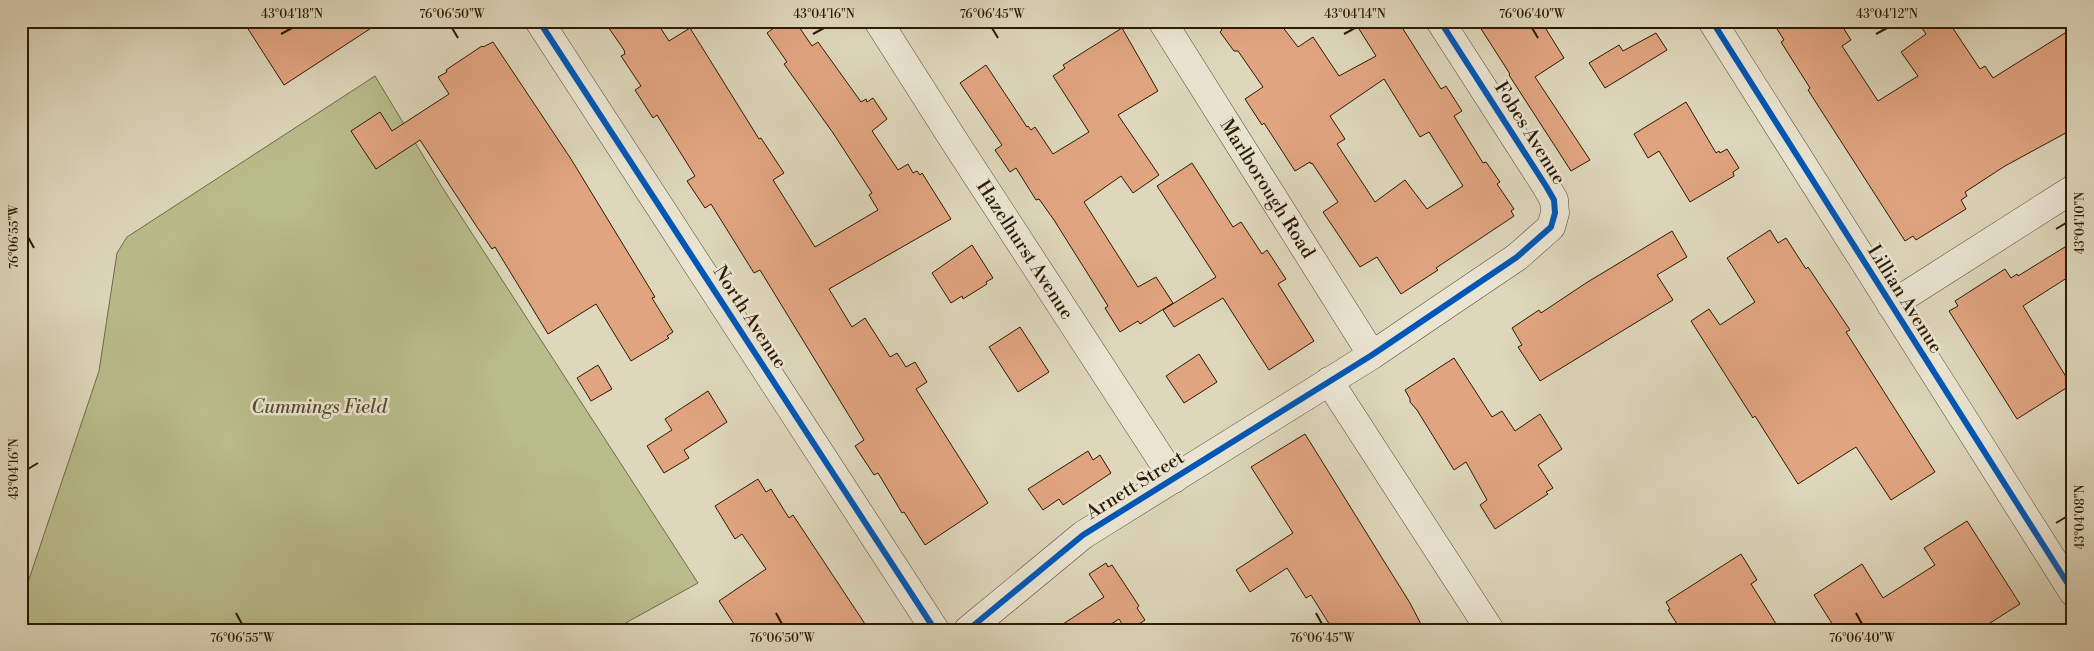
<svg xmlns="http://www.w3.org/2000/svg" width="2094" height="651" font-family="'Libre Bodoni',serif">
  <rect width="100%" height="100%" fill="#ded7bb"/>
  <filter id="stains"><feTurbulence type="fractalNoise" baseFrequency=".004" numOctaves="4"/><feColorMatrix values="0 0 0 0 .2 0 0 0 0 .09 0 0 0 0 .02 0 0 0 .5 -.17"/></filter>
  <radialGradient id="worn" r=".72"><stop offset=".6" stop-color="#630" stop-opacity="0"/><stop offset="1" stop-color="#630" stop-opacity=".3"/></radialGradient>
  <path fill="#b9bc8b" stroke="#736b46" d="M375,76L442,187L698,583L613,630H21V603L99,371L117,253L127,237Z"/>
  <g fill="#e1a481" stroke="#2d1a00" fill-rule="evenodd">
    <path d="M243,21H382L284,85Z"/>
    <path d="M604,21H656L669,41L690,28L759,139L761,138L784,173L773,180L815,247L878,210L869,195L872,193L833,133L784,64L787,62L767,33L783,21H795L812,46L818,42L861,102L866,99L867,102L873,98L887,119L872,131L898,170L908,164L913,173L917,171L920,175L922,173L951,219L829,289L852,327L865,318L890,357L897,353L906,367L915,362L927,382L916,389L988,503L925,545L904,512L902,513L878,473L874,475L855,446L864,440L760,270L754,273L711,204L705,208L687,181L695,176L657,115L653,118L635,90L641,86L621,56L625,54L624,50Z"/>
    <path d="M1215,21H1278L1298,47L1313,37L1339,76L1376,56L1354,21H1398L1441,89L1446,86L1462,111L1454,116L1483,163L1486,162L1500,182L1497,184L1514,209L1511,211L1514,216L1436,268L1438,270L1401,294L1377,257L1360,267L1323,212L1338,202L1312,163L1311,164L1310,162L1295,171L1264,123L1262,125L1245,99L1263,87L1238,51H1234L1220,32L1222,30ZM1384,79L1420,137L1429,132L1463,186L1427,209L1405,180L1375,202L1337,144L1345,139L1330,116Z"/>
    <path d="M1476,21H1541L1564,58L1535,77L1590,160L1571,171L1509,75L1510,74Z"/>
    <path d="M1772,21H1839L1851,40L1842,46L1878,101L1918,76L1901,52L1926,34L1917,21H1948L1980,69L1985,66L1993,78L2073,28V129L2005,166L1965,192L1967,196L1961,200L1966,209L1916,240L1913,236L1905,241L1808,90L1810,88L1781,42L1784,40Z"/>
    <path d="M1122,28L1158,91L1118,115L1159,175L1133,193L1121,176L1084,202L1138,287L1156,277L1173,303L1140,324L1138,321L1120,332L1105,308L1108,306L1054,220L1039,199L1036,200L1016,168L1010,172L995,150L1002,145L960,83L986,65L1027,127L1028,126L1031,130L1035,127L1053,154L1089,132L1053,76L1065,68L1063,65Z"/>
    <path d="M1656,33L1667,50L1605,88L1589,63L1619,45L1623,51Z"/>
    <path d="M493,42L571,159L655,297L652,298L673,332L667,336L669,338L631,361L596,304L548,334L495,247L492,249L477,227L420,140L376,169L351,131L380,112L392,131L449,94L438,77L447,72L446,70L482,46L483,47Z"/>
    <path d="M1686,102L1716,153L1719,151L1720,153L1727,149L1739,168L1733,172L1734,176L1690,202L1659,151L1648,158L1634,134Z"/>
    <path d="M1192,163L1233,227L1241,222L1262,254L1267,250L1286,279L1278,284L1314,341L1269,370L1223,298L1174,327L1163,310L1216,277L1157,186Z"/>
    <path d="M1770,230L1778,243L1786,238L1806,269L1808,267L1850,330L1846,332L1935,472L1891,500L1856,447L1798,484L1755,416L1753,418L1691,321L1709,309L1720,325L1755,302L1727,258Z"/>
    <path d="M1672,231L1687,257L1657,275L1673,300L1540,381L1518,347L1522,345L1512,328L1539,310L1541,313L1586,283Z"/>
    <path d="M2073,242V274L2023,306L2071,385L2017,419L1949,311L1958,306L1955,301L2005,269L2011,278L2017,274L2018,276Z"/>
    <path d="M972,245L993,278L986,282L987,284L963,299L962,296L951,303L932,273Z"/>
    <path d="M1020,327L1049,372L1018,392L989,347Z"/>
    <path d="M1199,354L1217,382L1184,403L1166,376Z"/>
    <path d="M1454,358L1492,417L1502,411L1515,431L1540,414L1562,449L1538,465L1553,488L1546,492L1548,494L1495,529L1480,505L1487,500L1466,462L1454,470L1417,410L1410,402V399L1405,390Z"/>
    <path d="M598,365L612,389L591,401L577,378Z"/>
    <path d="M708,391L727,422L684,450L689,458L664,473L647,446L672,430L665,419Z"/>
    <path d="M1305,434L1410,603L1424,630H1333L1311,595L1306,598L1287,568L1250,592L1236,570L1293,533L1251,467Z"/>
    <path d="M1088,451L1093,460L1100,455L1111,473L1063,505L1059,499L1043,510L1028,489Z"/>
    <path d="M758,479L766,492L771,489L789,518L793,515L869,630H738L719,601L766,569L742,534L735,539L715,506Z"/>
    <path d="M1967,521L2020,604L1979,630H1836L1814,595L1862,564L1883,598L1935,565L1924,548Z"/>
    <path d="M1741,554L1757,580L1751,584L1780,630H1681L1668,610L1670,609L1666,602Z"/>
    <path d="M1106,563L1108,567L1112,565L1139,606L1137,608L1145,620L1130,630H1126L1119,619L1102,630H1054L1104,597L1089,574Z"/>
  </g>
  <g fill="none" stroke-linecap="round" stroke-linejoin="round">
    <g stroke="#59492f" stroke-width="29">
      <g id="minor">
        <path d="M539,21L935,630"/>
        <path id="s1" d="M878,21L951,136L1174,479"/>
        <path id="s2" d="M1162,21L1372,355"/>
        <path d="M1712,21L2073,592"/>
        <path d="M1891,305L2073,189"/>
        <path d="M1329,381L1490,630"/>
        <path d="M968,630L1083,535L1372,355L1517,257L1551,227L1555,213L1554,200L1546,186L1440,21"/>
      </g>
    </g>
    <use href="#minor" stroke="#eae5d3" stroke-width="28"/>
    <g stroke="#eae5d3" stroke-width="9">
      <g id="cycleway">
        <path d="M539,21L935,630"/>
        <path d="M1712,21L2073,592"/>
        <path d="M968,630L1083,535L1372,355L1517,257L1551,227L1555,213L1554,200L1546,186L1440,21"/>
      </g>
    </g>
    <use href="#cycleway" stroke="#0057b8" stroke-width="6"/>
  </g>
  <path fill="none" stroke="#2d1a00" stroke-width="2" d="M452,28L458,38M992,28L998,38M1532,28L1538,38M281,34L292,28M813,34L824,28M1344,34L1355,28M1876,34L1887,28M2056,229L2066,223M28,237L34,248M28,469L38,463M2056,523L2066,517M236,613L242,624M776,613L782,624M1316,613L1322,624M1856,613L1862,624"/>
  <g text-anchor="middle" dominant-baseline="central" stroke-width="5" stroke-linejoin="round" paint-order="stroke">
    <g font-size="19" fill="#2d1a00" stroke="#eae5d3">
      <text transform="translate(1530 133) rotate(58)">Fobes Avenue</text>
      <text stroke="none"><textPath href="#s2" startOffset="198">Marlborough Road</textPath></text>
      <text stroke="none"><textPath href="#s1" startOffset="272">Hazelhurst Avenue</textPath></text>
      <text transform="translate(1905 299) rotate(58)">Lillian Avenue</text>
      <text transform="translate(750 317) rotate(57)">North Avenue</text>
      <text transform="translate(1135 485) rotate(-32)">Arnett Street</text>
    </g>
    <g font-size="19" font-style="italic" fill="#574b2a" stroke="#eae5d3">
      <text x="319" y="407">Cummings Field</text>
    </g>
  </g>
  <rect width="2094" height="651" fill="none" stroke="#ded7bb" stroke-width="55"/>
  <rect x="28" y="28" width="2038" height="596" fill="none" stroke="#2d1a00" stroke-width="2"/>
  <g font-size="12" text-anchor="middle" fill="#2d1a00">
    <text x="292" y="18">43°04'18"N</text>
    <text x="452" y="18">76°06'50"W</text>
    <text x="824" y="18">43°04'16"N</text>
    <text x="992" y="18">76°06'45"W</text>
    <text x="1355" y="18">43°04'14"N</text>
    <text x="1532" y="18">76°06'40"W</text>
    <text x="1887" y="18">43°04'12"N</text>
    <text transform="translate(2080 223) rotate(-90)" y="4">43°04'10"N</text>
    <text transform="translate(14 237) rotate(-90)" y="4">76°06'55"W</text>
    <text transform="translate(14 469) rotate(-90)" y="4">43°04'16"N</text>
    <text transform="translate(2080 517) rotate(-90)" y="4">43°04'08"N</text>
    <text x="242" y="642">76°06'55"W</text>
    <text x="782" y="642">76°06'50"W</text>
    <text x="1322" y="642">76°06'45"W</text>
    <text x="1862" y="642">76°06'40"W</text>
  </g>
  <rect width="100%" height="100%" filter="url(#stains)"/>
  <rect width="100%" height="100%" fill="url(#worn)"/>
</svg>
